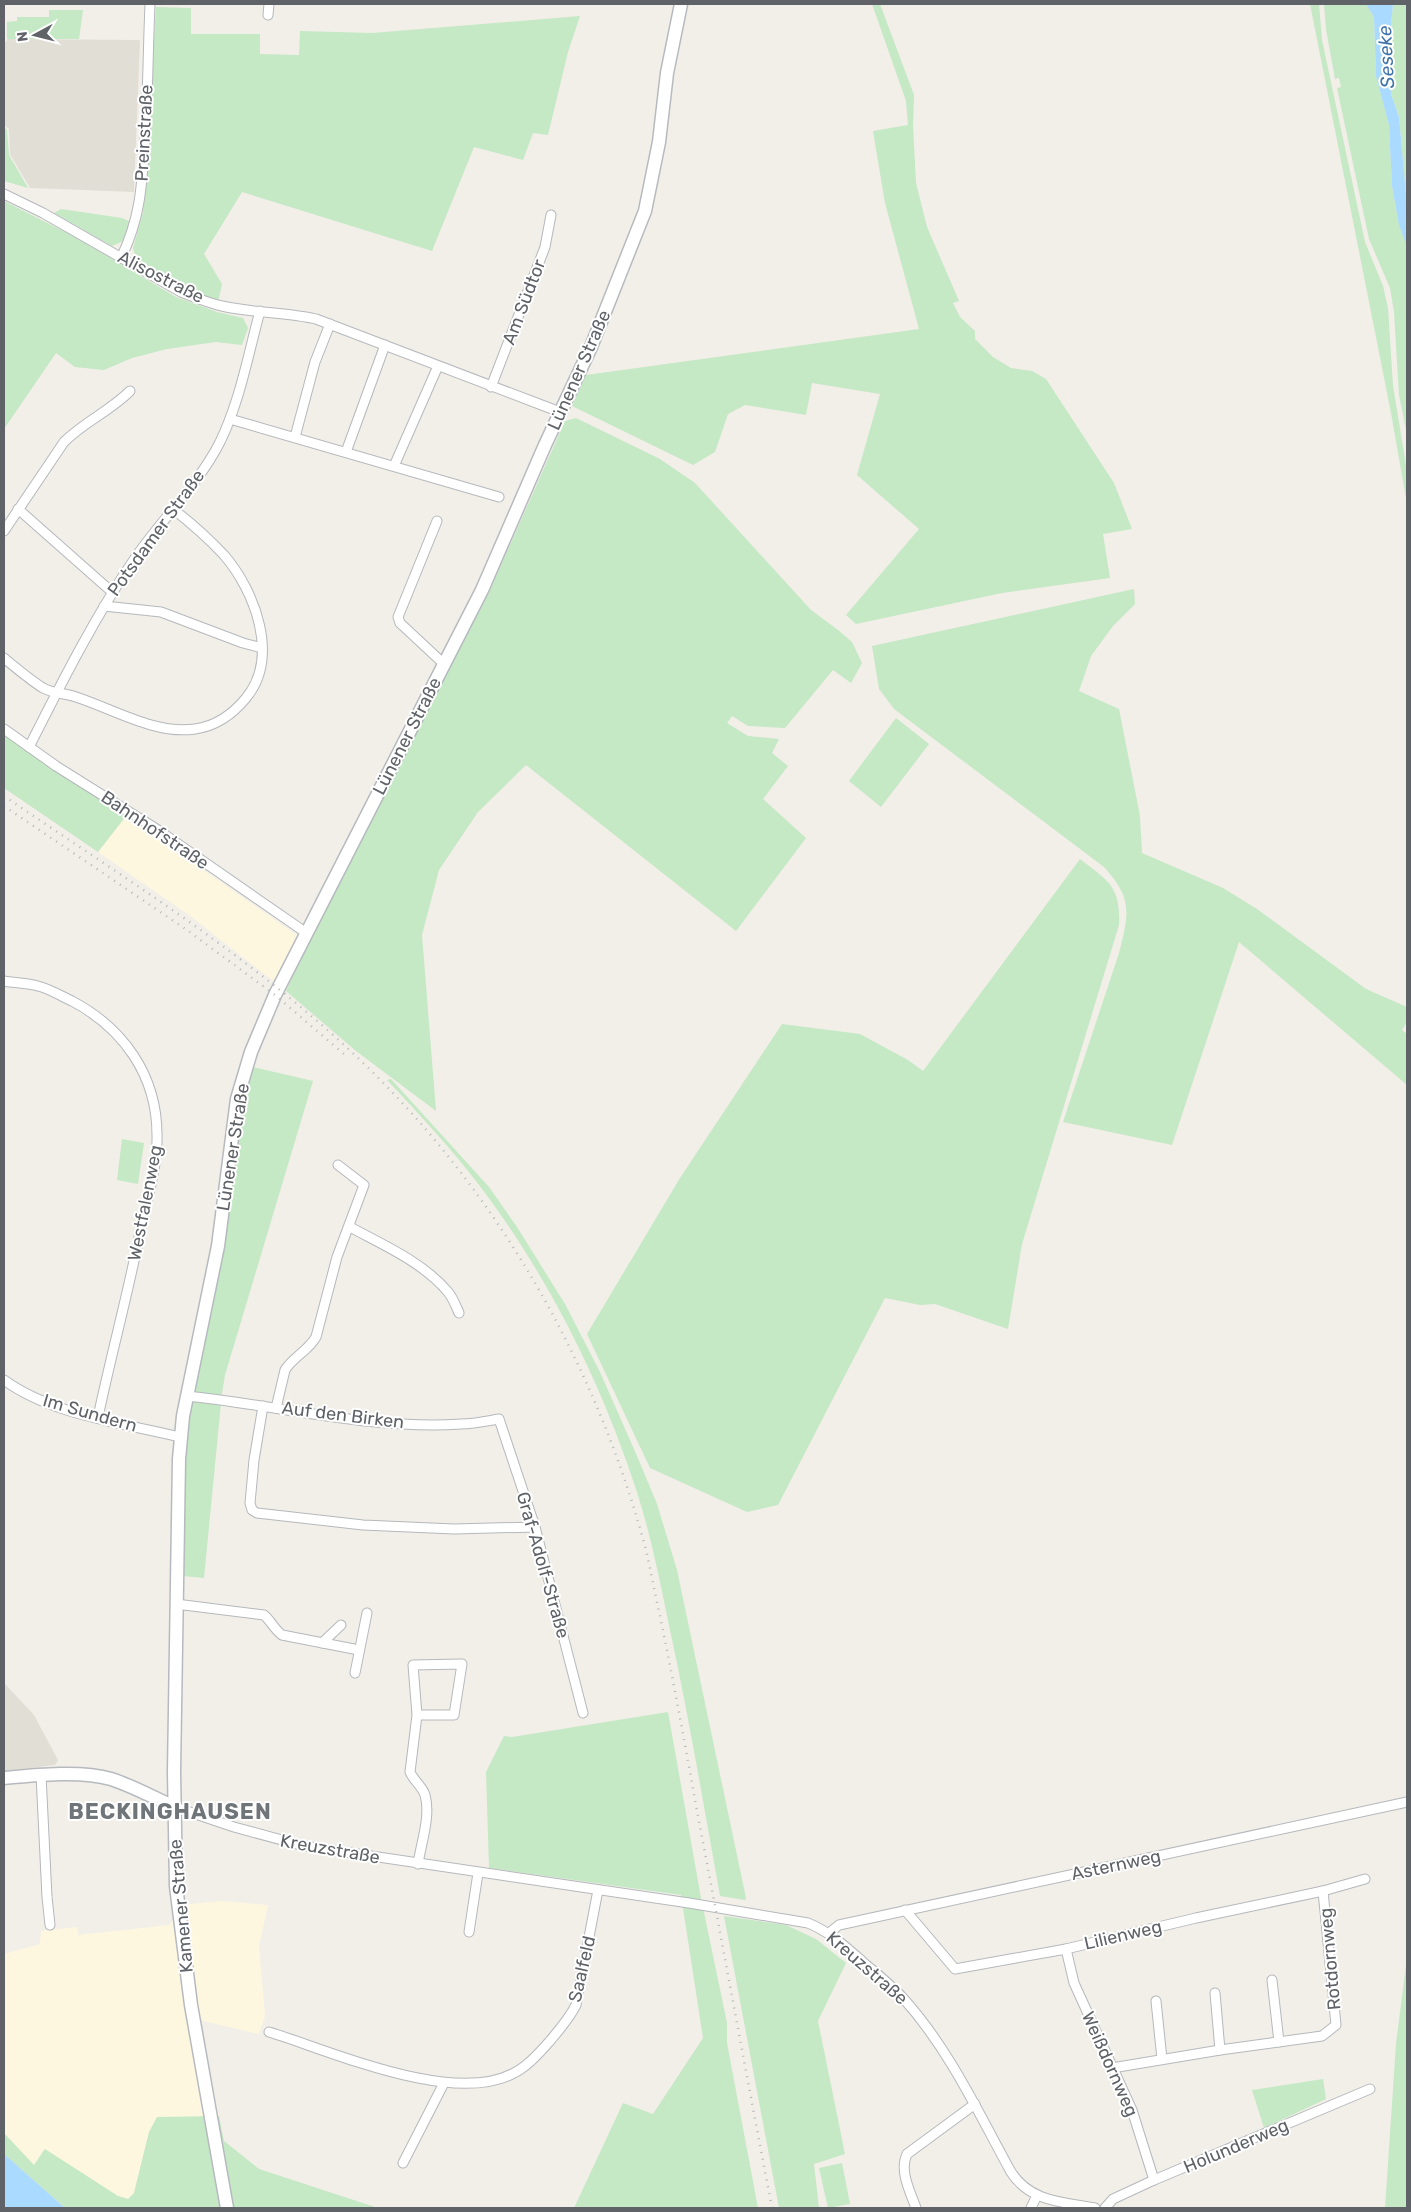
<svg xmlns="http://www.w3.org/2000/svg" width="1411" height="2212" font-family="Rubik,sans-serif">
  <rect width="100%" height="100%" fill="#f1efe8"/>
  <g fill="#fef7e0">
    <path d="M126,816L308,943L286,991L189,915L98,852Z"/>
    <path d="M221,1901L268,1905L259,1946L265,2016L259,2034L199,2020L219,2116L204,2118L149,2132L134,2193L128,2199L118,2196L44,2149L34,2165L4,2133V1954L40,1944L41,1931L77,1927L78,1935L170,1925L181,1905Z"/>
  </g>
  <g fill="#e1ded6">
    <path d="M8,39L140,40L134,192L30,188L10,154L9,129L4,125V44Z"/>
    <path d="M4,1683L34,1715L58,1760L55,1765L4,1771Z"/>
  </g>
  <g fill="#c5e8c5">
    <path d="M872,4H880L914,95L913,126L916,183L927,227L959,301L953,303L960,317L975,331V339L993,357L1011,368L1032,371L1046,379L1114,483L1132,529L1103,534L1110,578L1002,593L856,624L846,615L919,529L857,475L880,394L812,383L806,415L745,405L728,414L715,452L693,465L572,406L586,375L919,329L885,203L873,131L908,125L906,101Z"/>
    <path d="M1310,4H1319L1322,40L1365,242L1383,286L1388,308L1393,386L1407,471V504L1391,413Z"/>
    <path d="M1324,4H1366L1374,17L1376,75L1389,125L1392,186L1399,225L1407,247V435L1399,395L1394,312L1390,288L1369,239L1337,88L1341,87L1339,78L1335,79L1326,29Z"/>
    <path d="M1393,4H1407V205L1399,117L1391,94L1388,59Z"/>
    <path d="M156,7L191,8V34H260V54L299,55L300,31L372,33L580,16L568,52L548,135L533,133L523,160L474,147L432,251L242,192L204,254L222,284L218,302L182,288L137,262L133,248L143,212Z"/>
    <path d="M49,10H83L79,39H7V22L17,21V17H49Z"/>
    <path d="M4,127L7,130L9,155L28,188L4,181Z"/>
    <path d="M4,201L73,236L176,297L217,312L243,318L248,328L242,345L216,342L167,349L132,358L104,370L75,367L56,353L4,429Z"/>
    <path d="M61,209L122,218L131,222L124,241L112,246L54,213Z"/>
    <path d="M576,418L660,459L695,483L811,610L838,630L852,642L862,663L851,683L833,670L785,728L748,726L732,716L727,723L748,736L779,739L772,753L788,766L763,799L806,838L736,931L526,765L478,812L439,870L422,935L436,1111L356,1051L286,991L308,943L490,590L565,421Z"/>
    <path d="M1134,589L1135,604L1113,626L1091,656L1079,691L1119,709L1140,816L1142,853L1223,888L1257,909L1366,989L1407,1007V1022L1402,1030L1407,1034V1085L1239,942L1172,1145L1063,1122L1119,953C1129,913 1133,899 1104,867L894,709L879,689L872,646Z"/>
    <path d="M896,718L929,744L881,807L849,781Z"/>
    <path d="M4,731L126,816L98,852L4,788Z"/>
    <path d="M1080,859C1108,881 1121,886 1119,925L1022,1244L1008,1329L935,1304L920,1305L885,1298L778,1505L747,1512L650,1468L587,1334L680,1178L782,1024L860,1034L908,1060L923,1071Z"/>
    <path d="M244,1065L313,1081L225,1375L222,1393L204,1578L172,1575L178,1448Z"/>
    <path d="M391,1079L489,1187L517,1227L565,1304L600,1372L637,1456L657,1504L677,1570L746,1898L745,1900L720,1896C704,1807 689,1718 670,1630C660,1582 651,1535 636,1489C601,1382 548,1275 479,1185C451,1148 419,1114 387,1080Z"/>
    <path d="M122,1139L144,1143L138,1184L117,1180Z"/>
    <path d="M668,1712L701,1898L727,2023V2043L758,2208H574L623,2103L653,2114L703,2038L681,1895L489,1868L486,1772L504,1736L512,1737Z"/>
    <path d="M724,1916L786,1925L816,1939L846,1963L818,2021L845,2154L814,2164L819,2208H779Z"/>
    <path d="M1407,1957V2208H1385L1396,2044Z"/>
    <path d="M1323,2079L1326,2099L1264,2128L1252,2090Z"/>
    <path d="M219,2116L224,2141L259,2169L378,2208H65L4,2154V2133L34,2165L45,2149L118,2196L128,2199L134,2193L149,2132L157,2117Z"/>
    <path d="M842,2163L850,2204L828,2208L819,2168Z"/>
  </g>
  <g fill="#aadaff">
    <path d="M1366,4H1393L1388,59L1391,94L1399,117L1407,205V247L1399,225L1392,186L1389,125L1376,76L1374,17Z"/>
    <path d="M4,2154L65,2208H4Z"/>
  </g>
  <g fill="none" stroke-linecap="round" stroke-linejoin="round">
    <g stroke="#b5b8bc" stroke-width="11">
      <g id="street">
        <path d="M268,15L269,4"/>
        <path d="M4,194L43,213L181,292C194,297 208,303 222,306C252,313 285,312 316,319L560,412"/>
        <path d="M121,258C141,217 142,183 145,138C148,94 148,49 150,4"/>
        <path d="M491,387L545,247L551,215"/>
        <path d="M230,419L499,497"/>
        <path d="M295,437L315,362L330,324"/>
        <path d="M346,452L385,345"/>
        <path d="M394,466L438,366"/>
        <path d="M18,509L112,592"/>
        <path d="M437,521L398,617L400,623L445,665"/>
        <path d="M4,531L64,442C84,422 110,411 130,391"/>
        <path d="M104,606L161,612L243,643L262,648"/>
        <path d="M4,658C16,668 29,679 43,688C54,694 65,693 76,697C113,709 156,735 195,729C216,726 233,714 246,698C280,657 255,591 224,555C208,538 191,523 173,509"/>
        <path d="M4,729L56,766L158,830L305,932"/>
        <path d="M29,747C62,682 94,618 135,558C162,519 198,485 220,442C240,401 248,355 260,311"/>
        <path d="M4,981C15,983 27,983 38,986C50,989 61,996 72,1001C123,1028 157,1075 157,1135C158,1168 146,1200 140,1232C128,1294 111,1355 98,1417"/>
        <path d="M350,1227C383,1245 423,1262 448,1292C453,1298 456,1306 459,1313"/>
        <path d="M4,1380C52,1415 123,1423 180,1437"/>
        <path d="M187,1396C277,1405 371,1430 461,1424C474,1424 487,1421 499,1419L535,1527L583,1713"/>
        <path d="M263,1406L254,1460L250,1503L252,1510L257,1513L363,1525L454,1529L535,1527"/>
        <path d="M276,1408L285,1370C293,1357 308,1351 316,1337L337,1257L364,1185L338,1165"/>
        <path d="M176,1604L264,1615C271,1621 274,1629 282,1635L359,1650"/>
        <path d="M322,1643L341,1625"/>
        <path d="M355,1673L367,1613"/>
        <path d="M417,1715H454L462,1664L413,1665L417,1715L410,1772C414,1781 422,1786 425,1795C431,1816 421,1843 418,1864"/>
        <path d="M41,1775L47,1897L50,1925"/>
        <path d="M175,1807L234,1827L304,1846L689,1903L808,1923C830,1932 846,1947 863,1962C877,1974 891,1985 903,1998C949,2049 978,2112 1011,2172C1030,2202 1063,2202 1095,2208"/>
        <path d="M905,1910L955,1969L1066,1949L1196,1918L1323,1891L1365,1879"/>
        <path d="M469,1932L478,1873"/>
        <path d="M829,1933L839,1925L1407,1802"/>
        <path d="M1066,1949L1074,1983L1132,2110L1154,2180"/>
        <path d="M1272,1980L1279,2042"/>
        <path d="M1215,1993L1220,2050"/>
        <path d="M1156,2001L1162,2059"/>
        <path d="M269,2032C331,2051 451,2105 512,2074C527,2067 538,2054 549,2042C559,2030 569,2019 576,2005L598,1890"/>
        <path d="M1112,2068L1220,2050L1322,2036L1336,2025L1323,1891"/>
        <path d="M403,2163L444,2083"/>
        <path d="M916,2208C910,2191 899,2171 907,2154L975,2104"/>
        <path d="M1031,2208L1037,2195"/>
        <path d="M1105,2208L1113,2199L1154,2180L1370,2089"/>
      </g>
    </g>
    <g stroke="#b6babf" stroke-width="15">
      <g id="secondary">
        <path d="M4,1778C35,1775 81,1770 111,1779C133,1786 154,1798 175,1807"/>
        <path d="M227,2208L191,2005L176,1886L174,1772L179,1459L183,1416L218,1246L237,1099L251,1052L275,995L482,590L545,445L591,347L645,211L659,142L667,73L681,4"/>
      </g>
    </g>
    <use href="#street" stroke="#fff" stroke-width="9"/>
    <use href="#secondary" stroke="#fff" stroke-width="12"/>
    <g stroke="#b6b7b8" stroke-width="2.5" stroke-dasharray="1 6" stroke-linecap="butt">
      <path d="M4,796C139,888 280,974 394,1094C514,1221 601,1381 646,1550C651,1572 655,1594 660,1616C674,1683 686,1750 698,1816C723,1947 747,2078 772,2208"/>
      <path d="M4,806L187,930L275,995L345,1055"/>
    </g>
  </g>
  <g text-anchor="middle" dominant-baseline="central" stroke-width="4" stroke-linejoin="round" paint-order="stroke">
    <g font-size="18" fill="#5f6368" stroke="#fff">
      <text transform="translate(144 133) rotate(-87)">Preinstraße</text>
      <text transform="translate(161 277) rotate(27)">Alisostraße</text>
      <text transform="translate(524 302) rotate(-69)">Am Südtor</text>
      <text transform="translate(579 370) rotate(-66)">Lünener Straße</text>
      <text transform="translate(156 533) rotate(-54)">Potsdamer Straße</text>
      <text transform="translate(407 736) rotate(-63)">Lünener Straße</text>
      <text transform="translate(155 830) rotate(34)">Bahnhofstraße</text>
      <text transform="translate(233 1147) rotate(-81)">Lünener Straße</text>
      <text transform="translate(145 1203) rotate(-79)">Westfalenweg</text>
      <text transform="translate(90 1413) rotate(16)">Im Sundern</text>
      <text transform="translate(343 1415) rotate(7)">Auf den Birken</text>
      <text transform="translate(543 1565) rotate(74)">Graf-Adolf-Straße</text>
      <text transform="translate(330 1849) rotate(10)">Kreuzstraße</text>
      <text transform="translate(1116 1865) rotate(-12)">Asternweg</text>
      <text transform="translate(181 1906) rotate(-95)">Kamener Straße</text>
      <text transform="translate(1123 1935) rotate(-13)">Lilienweg</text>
      <text transform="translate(1330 1959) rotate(-95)">Rotdornweg</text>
      <text transform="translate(867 1968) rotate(41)">Kreuzstraße</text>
      <text transform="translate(582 1969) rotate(-77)">Saalfeld</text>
      <text transform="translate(1110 2064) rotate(66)">Weißdornweg</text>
      <text transform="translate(1236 2146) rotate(-23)">Holunderweg</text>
    </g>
    <g font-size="19" font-style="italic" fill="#4174aa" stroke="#fff">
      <text transform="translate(1386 57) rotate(-93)">Seseke</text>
    </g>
    <g font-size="22" font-weight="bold" letter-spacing="1" fill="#70757a" stroke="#fff">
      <text x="170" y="1811">BECKINGHAUSEN</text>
    </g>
  </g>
  <rect width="1411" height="2212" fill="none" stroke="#5f6368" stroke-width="10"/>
  <g transform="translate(35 35) rotate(263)" stroke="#ffffff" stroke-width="4" paint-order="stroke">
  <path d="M0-4L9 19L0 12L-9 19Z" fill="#5f6368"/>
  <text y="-8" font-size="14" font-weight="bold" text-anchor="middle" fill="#5f6368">N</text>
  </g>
</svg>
